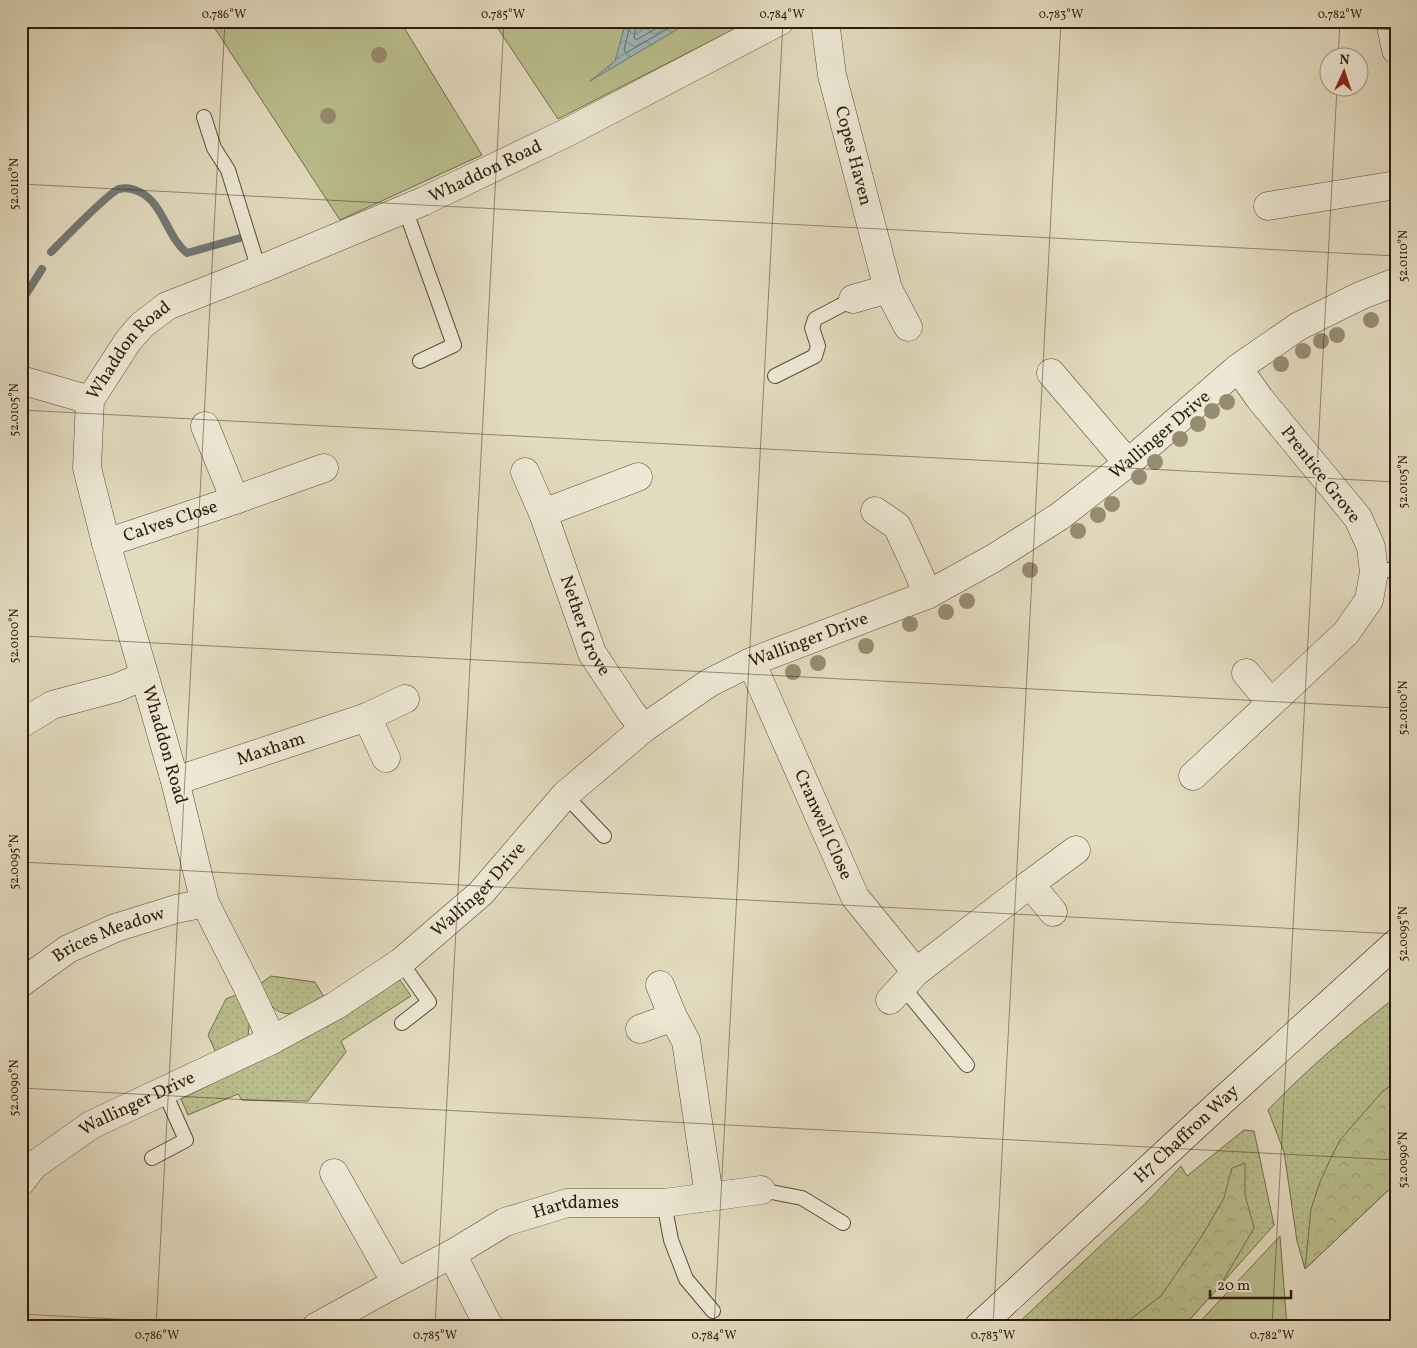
<svg xmlns="http://www.w3.org/2000/svg" width="1417" height="1348" font-family="Vollkorn,serif">
  <defs>
    <pattern id="grass-dots" width="8" height="8" patternUnits="userSpaceOnUse" patternTransform="scale(1.25)"><rect width="8" height="8" fill="#babe8e"/><path d="M2 2h.1M6 6h.1" fill="none" stroke="#a0a379" stroke-width="1.8" stroke-linecap="round"/></pattern>
    <pattern id="forest-crowns" width="20" height="18" patternUnits="userSpaceOnUse" patternTransform="scale(1.25)"><rect width="20" height="18" fill="#babe8e"/><path d="M2 6a3 3 0 1 1 6 0M12 15a3 3 0 1 1 6 0" fill="none" stroke="#a0a379"/></pattern>
    <pattern id="water-waves" width="16" height="10" patternUnits="userSpaceOnUse" patternTransform="scale(1.25)"><rect width="16" height="10" fill="#9cb8be"/><path d="M0 5q4-4 8 0t8 0" fill="none" stroke="#809599"/></pattern>
  </defs>
  <rect width="100%" height="100%" fill="#e3dbbf"/>
  <filter id="stains"><feTurbulence type="fractalNoise" baseFrequency=".004" numOctaves="4"/><feColorMatrix values="0 0 0 0 .2 0 0 0 0 .09 0 0 0 0 .02 0 0 0 .5 -.17"/></filter>
  <radialGradient id="worn" r=".72"><stop offset=".6" stop-color="#630" stop-opacity="0"/><stop offset="1" stop-color="#630" stop-opacity=".3"/></radialGradient>
  <g fill="url(#grass-dots)" stroke="#756c4c">
    <path d="M271,976L315,982L324,997C308,1007 287,1024 271,1005C267,999 264,991 260,984Z"/>
    <path d="M400,980L411,996L341,1041L346,1052L308,1101L242,1100L238,1094L188,1115L181,1099L261,1059Z"/>
    <path d="M238,994L250,1017L248,1036L241,1043L217,1055L208,1035L226,999Z"/>
    <path d="M1396,997V1183L1305,1269L1297,1241L1284,1152L1268,1110C1307,1069 1351,1032 1396,997Z"/>
    <path d="M1244,1130L1254,1131L1274,1225L1183,1327H1014L1148,1201L1181,1166L1187,1176Z"/>
  </g>
  <g fill="url(#forest-crowns)" stroke="#756c4c">
    <path d="M1396,1082V1183L1305,1269L1311,1209L1320,1182L1330,1160L1340,1140L1383,1091Z"/>
    <path d="M1245,1163V1195L1254,1228L1220,1286L1183,1327H1120L1161,1296L1202,1236L1224,1198L1232,1168Z"/>
  </g>
  <g fill="#babe8e" stroke="#756c4c">
    <path d="M210,21H400L482,155L340,220Z"/>
    <path d="M493,21H750L558,119Z"/>
    <path d="M1280,1236L1287,1327H1195Z"/>
  </g>
  <path fill="url(#water-waves)" stroke="#717976" d="M626,21H688V23L590,81L615,61Z"/>
  <g fill="none" stroke-linecap="round" stroke-linejoin="round">
    <g stroke="#666a64" stroke-width="1">
      <path d="M631,21L624,50L626,53L681,21"/>
      <path d="M637,21L634,37L636,40L669,21"/>
    </g>
    <g stroke="#717976" stroke-width="8">
      <path d="M51,252C61,242 109,192 119,189C133,186 147,194 155,205C167,221 172,241 187,253L240,238"/>
      <path d="M21,302L42,269"/>
    </g>
    <g stroke="#5d4b38" stroke-width="16">
      <g id="lane">
        <path d="M204,117L214,148L228,170L259,270"/>
        <path d="M405,209L454,345L420,361"/>
        <path d="M775,376L815,356L818,346L812,328L815,319L853,299"/>
        <path d="M1374,572L1396,569"/>
        <path d="M565,795L604,836"/>
        <path d="M401,962L429,1002L402,1023"/>
        <path d="M903,987L967,1065"/>
        <path d="M152,1158L186,1140L164,1091"/>
        <path d="M761,1190L802,1198L843,1223"/>
        <path d="M664,1203L671,1240L686,1279L713,1311"/>
      </g>
    </g>
    <g stroke="#5d4b38" stroke-width="29">
      <g id="street">
        <path id="s1" d="M825,21L832,75L888,289L908,327"/>
        <path d="M1390,21L1396,50"/>
        <path d="M1268,206L1396,185"/>
        <path d="M853,299L888,289"/>
        <path d="M1051,373L1128,463"/>
        <path d="M21,380L90,400"/>
        <path d="M205,426L235,500"/>
        <path id="s2" d="M525,472L543,513L592,653L631,712L644,728"/>
        <path d="M875,511L897,526L920,576L927,595"/>
        <path d="M543,513L638,477"/>
        <path id="s3" d="M106,543L235,500L324,468"/>
        <path id="s4" d="M751,662L855,897L916,972"/>
        <path d="M1246,673L1271,703"/>
        <path d="M367,717L386,758"/>
        <path d="M21,724L52,705L116,688L144,676"/>
        <path d="M1193,776L1346,633L1369,600L1374,572L1371,547L1358,518L1260,399L1238,368"/>
        <path id="s5" d="M175,781L367,717L405,699"/>
        <path d="M1030,884L1053,912"/>
        <path id="s6" d="M21,983L68,949L115,928L176,909L205,903"/>
        <path d="M660,985L673,1017L686,1041L709,1196"/>
        <path d="M890,1000L916,972L1030,884L1076,850"/>
        <path d="M640,1029L673,1017"/>
        <path id="s7" d="M272,1040L247,986L205,903L175,781L106,543L87,468L90,400L128,341L142,325L167,306L259,270L424,201L568,132L780,21"/>
        <path id="s8" d="M21,1182L33,1166L91,1125L272,1040L335,1006L401,962L481,893L565,795L644,728L709,683L751,662L927,595L994,558L1060,516L1128,463L1238,368L1299,326L1362,295L1396,282"/>
        <path id="s9" d="M452,1254L505,1222L567,1203H664L761,1190"/>
        <path d="M396,1283L452,1254L487,1323L490,1327"/>
        <path d="M316,1327L396,1283L334,1173"/>
      </g>
    </g>
    <g stroke="#301b0b" stroke-width="29">
      <g id="secondary">
        <path id="s10" d="M978,1327L1221,1102L1396,943"/>
      </g>
    </g>
    <use href="#lane" stroke="#ede8d5" stroke-width="14"/>
    <use href="#street" stroke="#ede8d5" stroke-width="28"/>
    <use href="#secondary" stroke="#ede8d5" stroke-width="28"/>
  </g>
  <g fill="#978c71">
    <circle cx="379" cy="55" r="8"/>
    <circle cx="328" cy="116" r="8"/>
    <circle cx="1371" cy="320" r="8"/>
    <circle cx="1337" cy="335" r="8"/>
    <circle cx="1321" cy="341" r="8"/>
    <circle cx="1303" cy="351" r="8"/>
    <circle cx="1281" cy="364" r="8"/>
    <circle cx="1227" cy="402" r="8"/>
    <circle cx="1212" cy="411" r="8"/>
    <circle cx="1198" cy="424" r="8"/>
    <circle cx="1180" cy="439" r="8"/>
    <circle cx="1155" cy="462" r="8"/>
    <circle cx="1139" cy="477" r="8"/>
    <circle cx="1112" cy="504" r="8"/>
    <circle cx="1098" cy="515" r="8"/>
    <circle cx="1078" cy="531" r="8"/>
    <circle cx="1030" cy="570" r="8"/>
    <circle cx="967" cy="601" r="8"/>
    <circle cx="946" cy="612" r="8"/>
    <circle cx="910" cy="624" r="8"/>
    <circle cx="866" cy="646" r="8"/>
    <circle cx="818" cy="663" r="8"/>
    <circle cx="793" cy="672" r="8"/>
  </g>
  <path fill="none" stroke="#301b0b" stroke-width="1" stroke-opacity="0.45" d="M1227,21L1396,30M1338,58L1340,21M21,184L1396,256M21,410L1396,482M21,636L1396,708M21,862L1396,934M21,1088L1396,1160M21,1314L264,1327M156,1327L225,21M435,1327L504,21M714,1327L783,21M993,1327L1061,21M1272,1327L1337,88"/>
  <g text-anchor="middle" dominant-baseline="central" stroke-width="4.5" stroke-linejoin="round" paint-order="stroke">
    <g font-size="18" fill="#301b0b" stroke="#ede8d5">
      <text stroke="none"><textPath href="#s1" startOffset="138">Copes Haven</textPath></text>
      <text stroke="none"><textPath href="#s7" startOffset="1140">Whaddon Road</textPath></text>
      <text stroke="none"><textPath href="#s7" startOffset="735">Whaddon Road</textPath></text>
      <text stroke="none"><textPath href="#s8" startOffset="1378">Wallinger Drive</textPath></text>
      <text transform="translate(1320 475) rotate(52)">Prentice Grove</text>
      <text stroke="none"><textPath href="#s3" startOffset="68">Calves Close</textPath></text>
      <text stroke="none"><textPath href="#s2" startOffset="165">Nether Grove</textPath></text>
      <text stroke="none"><textPath href="#s8" startOffset="968">Wallinger Drive</textPath></text>
      <text transform="translate(164 745) rotate(74)">Whaddon Road</text>
      <text stroke="none"><textPath href="#s5" startOffset="101">Maxham</textPath></text>
      <text stroke="none"><textPath href="#s4" startOffset="178">Cranwell Close</textPath></text>
      <text stroke="none"><textPath href="#s8" startOffset="548">Wallinger Drive</textPath></text>
      <text stroke="none"><textPath href="#s6" startOffset="101">Brices Meadow</textPath></text>
      <text stroke="none"><textPath href="#s8" startOffset="142">Wallinger Drive</textPath></text>
      <text stroke="none"><textPath href="#s10" startOffset="284">H7 Chaffron Way</textPath></text>
      <text stroke="none"><textPath href="#s9" startOffset="135">Hartdames</textPath></text>
    </g>
  </g>
  <rect width="1417" height="1348" fill="none" stroke="#e3dbbf" stroke-width="55"/>
  <g transform="translate(1344 72) rotate(3)"><circle r="24" fill="#ede8d5" stroke="#a19684"/>
  <path d="M0-4L9 19L0 12L-9 19Z" fill="#8f2418"/>
  <text y="-8" font-size="14" font-weight="bold" text-anchor="middle" fill="#301b0b">N</text>
  </g>
  <path d="M1210 1290v8h81v-8" fill="none" stroke="#301b0b" stroke-width="2.5"/>
  <text x="1217" y="1290" font-size="15" fill="#301b0b" stroke="#ede8d5" stroke-width="4" paint-order="stroke">20 m</text>
  <rect x="28" y="28" width="1362" height="1292" fill="none" stroke="#301b0b" stroke-width="2"/>
  <g font-size="12" text-anchor="middle" fill="#301b0b">
    <text x="224" y="18">0.786°W</text>
    <text x="503" y="18">0.785°W</text>
    <text x="782" y="18">0.784°W</text>
    <text x="1061" y="18">0.783°W</text>
    <text x="1340" y="18">0.782°W</text>
    <text transform="translate(14 184) rotate(-90)" y="4">52.0110°N</text>
    <text transform="translate(1403 256) rotate(-90)" y="4">52.0110°N</text>
    <text transform="translate(14 410) rotate(-90)" y="4">52.0105°N</text>
    <text transform="translate(1403 482) rotate(-90)" y="4">52.0105°N</text>
    <text transform="translate(14 636) rotate(-90)" y="4">52.0100°N</text>
    <text transform="translate(1403 708) rotate(-90)" y="4">52.0100°N</text>
    <text transform="translate(14 862) rotate(-90)" y="4">52.0095°N</text>
    <text transform="translate(1403 934) rotate(-90)" y="4">52.0095°N</text>
    <text transform="translate(14 1088) rotate(-90)" y="4">52.0090°N</text>
    <text transform="translate(1403 1160) rotate(-90)" y="4">52.0090°N</text>
    <text x="157" y="1339">0.786°W</text>
    <text x="435" y="1339">0.785°W</text>
    <text x="714" y="1339">0.784°W</text>
    <text x="993" y="1339">0.783°W</text>
    <text x="1272" y="1339">0.782°W</text>
  </g>
  <rect width="100%" height="100%" filter="url(#stains)"/>
  <rect width="100%" height="100%" fill="url(#worn)"/>
</svg>
